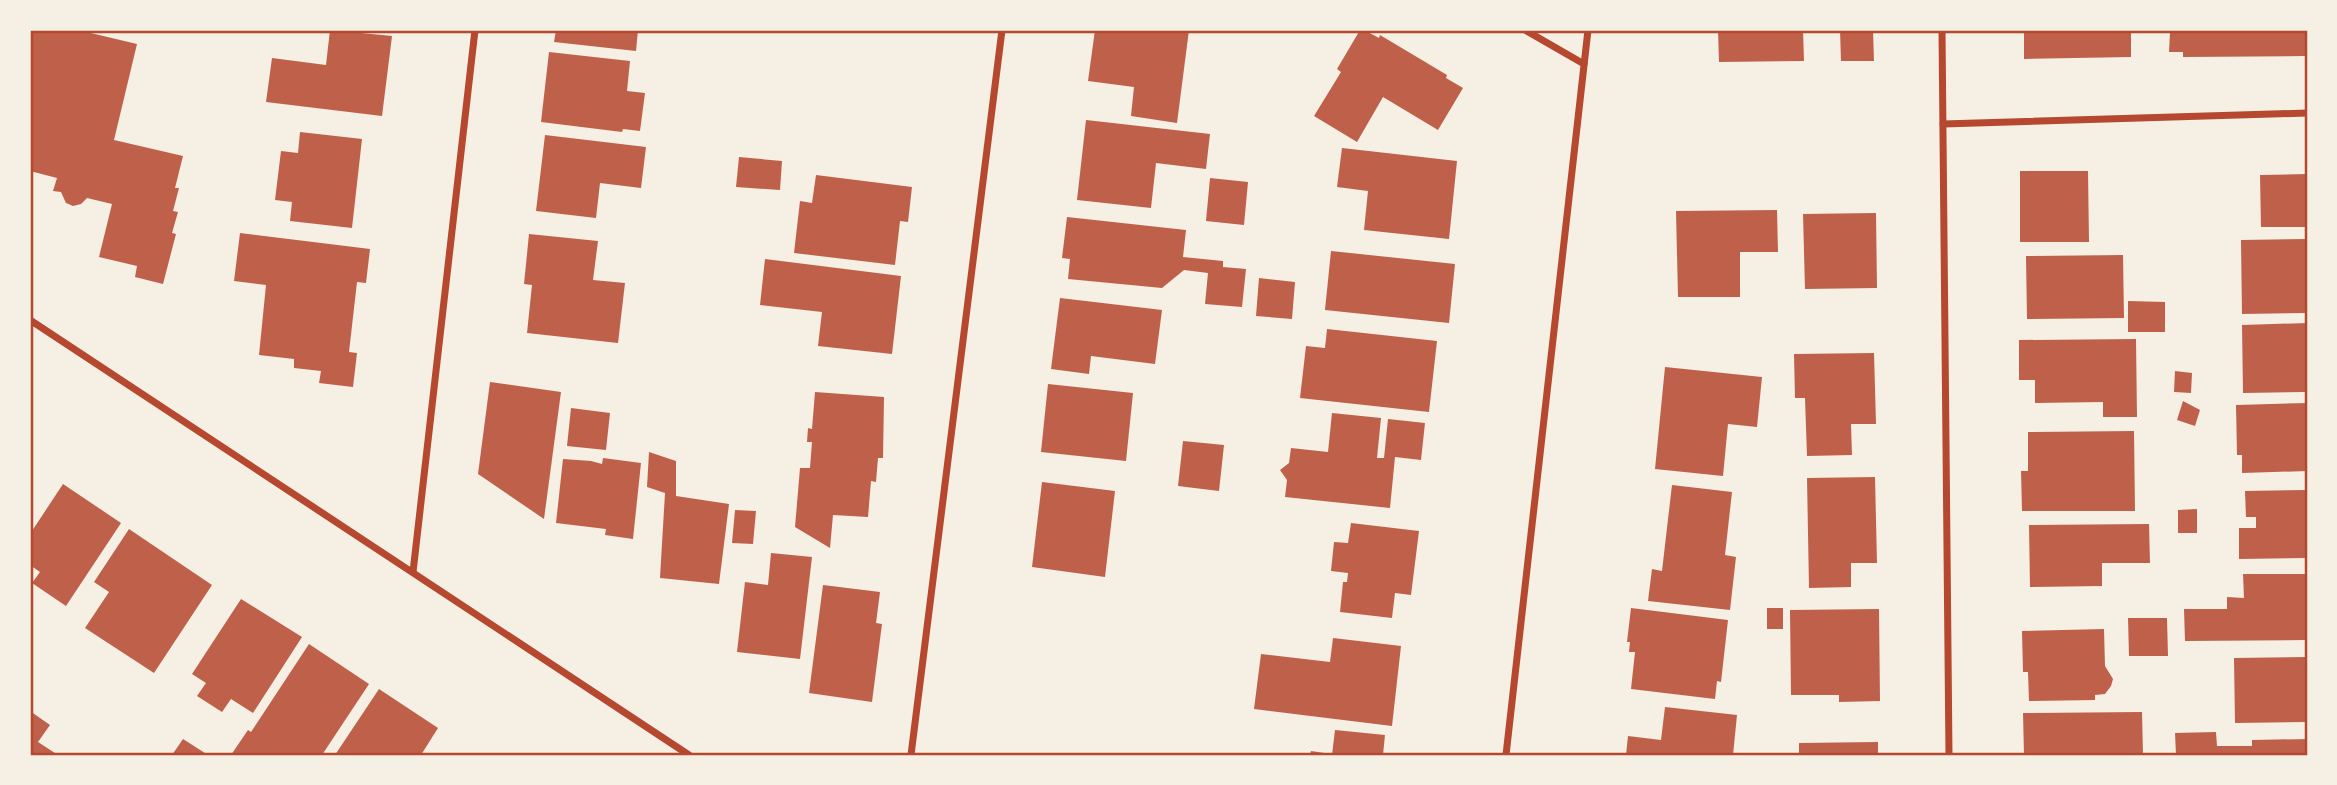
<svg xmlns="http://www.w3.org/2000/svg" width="2337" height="785" font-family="Signika,sans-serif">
  <rect width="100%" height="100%" fill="#f6efe4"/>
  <g fill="#bf614a">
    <path d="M30,30H78L137,44L114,140L183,156L175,188H179L173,211L178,212L172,233L176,234L163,284L135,277L137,266L99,257L112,204L87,198L81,204L73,206L66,203L61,192L53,191L57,178L30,171Z"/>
    <path d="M330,30L392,36L382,116L266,102L272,58L326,65Z"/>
    <path d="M556,30H638L636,51L554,42Z"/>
    <path d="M1095,30H1189L1177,123L1131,116L1134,87L1088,81Z"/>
    <path d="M1360,30H1364L1379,38L1380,35L1447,75L1446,78L1463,88L1438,130L1383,97L1357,142L1314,116L1341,72L1337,69Z"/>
    <path d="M1718,30H1803L1804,61L1719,62Z"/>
    <path d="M1840,30H1873L1874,61H1841Z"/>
    <path d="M2024,30H2131V57L2024,59Z"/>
    <path d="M2183,30H2307V56L2183,57V52H2169L2170,32Z"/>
    <path d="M549,52L630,61L627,91L645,93L640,131L623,129L622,132L541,122Z"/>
    <path d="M1086,120L1210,134L1206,169L1156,163L1151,208L1077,200Z"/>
    <path d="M300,132L362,139L352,228L290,221L292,202L275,200L281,151L298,153Z"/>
    <path d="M545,135L646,147L641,188L600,183L596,218L536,211Z"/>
    <path d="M1342,148L1457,161L1449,239L1364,230L1368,191L1337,187Z"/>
    <path d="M739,157L782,161L780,190L736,187Z"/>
    <path d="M2020,171H2088L2089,242H2020Z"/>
    <path d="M2307,174V227H2261L2260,175Z"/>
    <path d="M816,175L912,187L908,222L900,221L895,265L794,253L800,201L812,203Z"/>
    <path d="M1210,178L1248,182L1244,225L1206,221Z"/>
    <path d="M1777,210L1778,252H1740V297H1678L1676,211Z"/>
    <path d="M1876,213L1877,288L1805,289L1803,214Z"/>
    <path d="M1067,217L1186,230L1183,257L1223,261V267L1246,269L1242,307L1205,304L1208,273L1184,270L1162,288L1068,279L1070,259L1062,258Z"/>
    <path d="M240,233L370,249L366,283L357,282L349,352L357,353L353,387L319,383L321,371L294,368V359L259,355L266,285L234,281Z"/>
    <path d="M529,234L598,241L593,280L625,283L618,343L527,333L532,285L524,284Z"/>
    <path d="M2307,239V313L2242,314L2241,240Z"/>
    <path d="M1331,251L1455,264L1449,323L1325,310Z"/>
    <path d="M2123,255L2124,318L2027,319L2026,256Z"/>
    <path d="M765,259L901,276L892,354L818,346L822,312L760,305Z"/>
    <path d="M1259,278L1295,282L1292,319L1256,316Z"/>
    <path d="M1060,298L1162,310L1155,364L1091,356L1089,374L1051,369Z"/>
    <path d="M2128,301L2165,302V332H2128Z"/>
    <path d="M2307,323V392L2243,393L2242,325Z"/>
    <path d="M1327,329L1437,341L1429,412L1300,398L1306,346L1325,348Z"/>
    <path d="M2136,339L2137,417H2103V402L2035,403V380H2019V340Z"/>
    <path d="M1874,353L1876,424H1851L1852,455L1807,456L1805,398H1795L1794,354Z"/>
    <path d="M1665,367L1762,377L1757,427L1728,424L1723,476L1655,469Z"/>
    <path d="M2175,371L2192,373L2191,393L2174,392Z"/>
    <path d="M490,382L561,392L544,519L478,474Z"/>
    <path d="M1048,384L1133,393L1126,461L1041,452Z"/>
    <path d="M815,392L884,397L883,458H878L876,482L871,481L868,517L833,515L830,548L795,527L800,468H810L812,442H807L808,428L812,429Z"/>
    <path d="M2183,401L2200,410L2195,426L2177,420Z"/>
    <path d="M2307,403V471L2242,473V455H2237L2236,405Z"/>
    <path d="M571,408L610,413L606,450L567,446Z"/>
    <path d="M1332,413L1381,418L1377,458H1384L1388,419L1425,423L1421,460L1395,457L1390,508L1285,497L1287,480L1280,470L1289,463L1291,448L1328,452Z"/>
    <path d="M2134,431L2135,511H2022L2021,471H2028V432Z"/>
    <path d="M1183,441L1224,445L1219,491L1178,486Z"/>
    <path d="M649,452L676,461V496L729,504L719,584L660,578L665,493L647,487Z"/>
    <path d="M603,458L641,463L633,539L605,535L606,529L556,523L563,459L591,461L602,464Z"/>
    <path d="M1875,477L1877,563H1851V587L1809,588L1807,478Z"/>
    <path d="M1042,482L1115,491L1105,577L1032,567Z"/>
    <path d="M63,484L121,523L66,606L32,583L40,572L30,565V534Z"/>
    <path d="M1672,485L1732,492L1725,555L1736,557L1730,610L1648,601L1652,569L1662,571Z"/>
    <path d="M2307,490V558L2239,559V528H2256V517H2246L2245,491Z"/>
    <path d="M2197,509V533H2178V510Z"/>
    <path d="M735,510L756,511L753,544L732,543Z"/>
    <path d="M1351,523L1419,531L1411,595L1395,593L1392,618L1340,612L1343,582H1347L1348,573L1331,571L1334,542L1348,543Z"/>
    <path d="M2149,524L2150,563H2102V586L2030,587L2029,525Z"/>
    <path d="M129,529L212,585L154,673L85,628L109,592L94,582Z"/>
    <path d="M771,553L812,557L800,659L737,652L745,582L768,585Z"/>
    <path d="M2243,574H2307V640L2185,641L2184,609H2227V597L2244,598Z"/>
    <path d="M823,585L880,592L876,623L882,624L872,702L809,693Z"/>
    <path d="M241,599L302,637L253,713L231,699L222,712L197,696L206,683L192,674Z"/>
    <path d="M1631,608L1728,620L1721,682L1717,681L1715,699L1631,689L1635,652H1629L1630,642H1627Z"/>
    <rect x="1767" y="608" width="16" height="21"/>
    <path d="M1879,609L1880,701L1839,702V695H1791L1790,610Z"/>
    <path d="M2128,618H2167L2168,656H2129Z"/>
    <path d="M2104,629L2105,666L2113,679L2111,686L2105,694L2095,695V700L2029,701L2028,672H2023L2022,631Z"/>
    <path d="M1333,638L1401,646L1392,726L1254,709L1261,654L1330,662Z"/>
    <path d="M309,644L369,684L322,755H231L248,730L251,732Z"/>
    <path d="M2307,657V722L2235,723L2234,658Z"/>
    <path d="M379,689L438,728L421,755H335Z"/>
    <path d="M1665,707L1737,715L1733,755H1626L1628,736L1661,740Z"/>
    <path d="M30,711L50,725L38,742L58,755H30Z"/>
    <path d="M2142,712L2143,755H2024L2023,713Z"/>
    <path d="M1335,730L1385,735L1383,755H1332Z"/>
    <path d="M2216,732L2217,746H2252V740L2307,739V755H2176L2175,733Z"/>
    <path d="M183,739L208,755H172Z"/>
    <path d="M1878,742V755H1799V743Z"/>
    <path d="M1311,751L1331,754V755H1310Z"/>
  </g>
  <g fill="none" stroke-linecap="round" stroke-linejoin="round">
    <g stroke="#b5482f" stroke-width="7">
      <path d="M1525,30L1584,64"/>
      <path d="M1942,30L1949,755"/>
      <path d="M1943,124L2307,113"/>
      <path d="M30,320L689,755"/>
      <path d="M413,572L475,30"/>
      <path d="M911,755L1002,30"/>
      <path d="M1506,755L1588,30"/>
    </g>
  </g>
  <rect width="2337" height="785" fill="none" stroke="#f6efe4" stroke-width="63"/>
  <rect x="32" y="32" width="2274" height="722" fill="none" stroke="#b5482f" stroke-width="2.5"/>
</svg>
